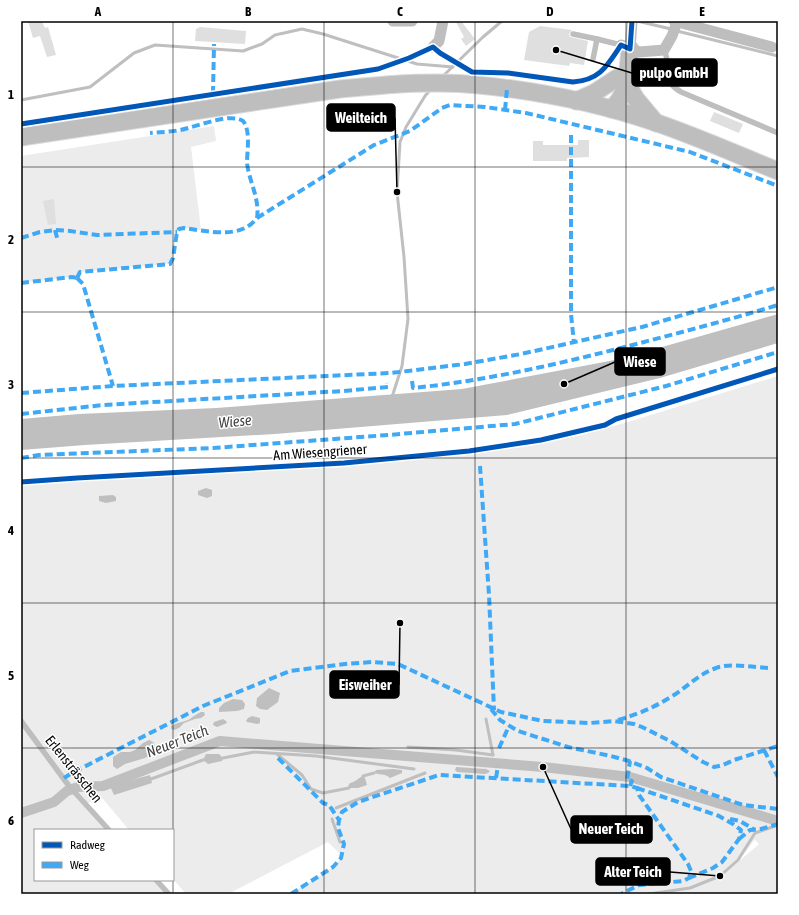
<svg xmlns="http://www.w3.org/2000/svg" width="799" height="915" font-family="'Asap Condensed',sans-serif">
  <rect width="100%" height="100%" fill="#fff"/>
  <g fill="#ececec" fill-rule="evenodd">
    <path d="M214,126L216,141L191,147L201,230L184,228L179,229L177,232L173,258L170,264L80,272L77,278L72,277L21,283V156Z"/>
    <path d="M778,376V894H291L333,867L341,858L342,856L328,842L228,894H186L173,879V830H129L103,799L87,803L111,830H35V880H159L172,894H21V485L385,462L458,455L531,446L581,435L628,422ZM755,840L759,844L738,862L752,843Z"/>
  </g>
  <g fill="#bfbfbf">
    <path d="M778,314V343L660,378L507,415L275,434L85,445L21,450V419L79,414L216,408L462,389L620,359Z"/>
    <path d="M206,488L212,490V496L207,498L198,495V491Z"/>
    <path d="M113,495L116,497V501L106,503L99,501V496Z"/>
    <path d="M269,688L280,693L278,702L267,710L260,709L256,706L257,698Z"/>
    <path d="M233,699L242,700L245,704L244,709L237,711L219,712V708L224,703Z"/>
    <path d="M201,712H204L205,715L201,718L195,719L184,723L179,728L174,730L171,729V726C177,722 185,722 190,719C193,716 197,714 201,712Z"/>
    <path d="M252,716L260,718V723L257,724L247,722L246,721L248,718Z"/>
    <path d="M223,719L226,721L227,723L217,727L213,725L214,722Z"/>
    <path d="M202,732L205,733L206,736H203L200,740H197L189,737L188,735L189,733L200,735Z"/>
    <path d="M149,740L153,742L156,747L154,753L145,758L125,764L117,769L113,766V757L121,752H130L135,750L143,743Z"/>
    <path d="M206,754H219L223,758L222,761L208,764L203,760Z"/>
    <path d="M456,767L486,769L490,771L488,773L485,774L457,772L455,770Z"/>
    <path d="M393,769L402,770V773L390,778C385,773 379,775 374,773L376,770Z"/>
    <path d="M150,775L152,783L114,795L110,786Z"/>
    <path d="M363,776L365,778L367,785L358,788H349L348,786L350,783C356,782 358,778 363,776Z"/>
  </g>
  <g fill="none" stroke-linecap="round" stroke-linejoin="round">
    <g stroke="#bfbfbf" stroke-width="3">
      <path d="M637,21L671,29"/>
      <path d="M677,31L778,56"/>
      <path d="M442,77L483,37L502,21"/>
      <path d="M21,100L90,87L134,53L155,45L243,51L262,44L275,35L302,29L323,34L417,64L453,67"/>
      <path d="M392,397L402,366L408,319L404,257L397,192L400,142L406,127L425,96L432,88"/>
      <path d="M486,719L493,755"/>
      <path d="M408,747L456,750L493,755"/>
      <path d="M277,754L302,775L311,789L323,793L349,788"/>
      <path d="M223,758L254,752L316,756L414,769"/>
      <path d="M363,776L374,773"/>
      <path d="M151,779L203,760"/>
      <path d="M105,785L110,786"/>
      <path d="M336,808L425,773"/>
      <path d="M332,819L340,842"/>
      <path d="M649,894L690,888L720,876L738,860L755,833L778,825"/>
    </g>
    <path stroke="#bfbfbf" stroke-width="10" d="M21,813L54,802L67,791L78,787L103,786L220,741L543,767L630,777L778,821"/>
  </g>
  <g fill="#dfdfdf">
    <path d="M28,21H42L45,28L48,27L56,55L47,57L40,36L33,38Z"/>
    <path d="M458,21H461L475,39L466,46L461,39L464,37L456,22Z"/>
    <path d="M540,26L572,30L569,34L570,37L588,41L584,65L570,63L569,66L524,60L529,32Z"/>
    <path d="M200,27L246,31L245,44L195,41L196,29Z"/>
    <path d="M714,112L743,124L739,133L710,121Z"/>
    <path d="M578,140H589V157L567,158V161H533V141H543V145H578Z"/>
    <path d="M54,199L56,224L48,225L43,201Z"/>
  </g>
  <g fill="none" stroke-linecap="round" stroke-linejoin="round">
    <g stroke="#dbdbdb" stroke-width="19">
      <g id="primary">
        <path d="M627,84L636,99L656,123"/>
        <path d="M576,101L594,93L617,78"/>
        <path d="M611,109C630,93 627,72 630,49"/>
        <path d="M21,137L340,89C386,85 433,80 479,85C537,91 602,104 657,123C698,137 738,155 778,171"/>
      </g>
    </g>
    <g stroke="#bebebe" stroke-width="5.5">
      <path d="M573,34L597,39"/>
      <path d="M664,50C670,61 666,77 673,86C675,88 678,90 681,92L778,133"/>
      <path d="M508,73L573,82C600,80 607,66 621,45L597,39L593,59"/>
      <path d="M21,482L77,478L344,463L469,451L541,440L605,425L616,419"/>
      <path d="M21,721L69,786L109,830"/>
      <path d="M156,880L169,894"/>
    </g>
    <g stroke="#bebebe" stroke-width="11">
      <path d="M393,21H412"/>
      <path d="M674,21L772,47"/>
      <path d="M621,45L639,52L664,50L672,36L677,22"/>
      <path d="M433,47L439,41L443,21"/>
      <path d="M630,49L632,21"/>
    </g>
    <use href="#primary" stroke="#bebebe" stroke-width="17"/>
    <g stroke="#3fa9f5" stroke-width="4" stroke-dasharray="8 4" stroke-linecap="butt">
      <path d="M213,94L214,44"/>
      <path d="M505,110L507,89"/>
      <path d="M571,135V314L574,343"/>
      <path d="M257,218L374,145L410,131L442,108L450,105L485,107L526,113L690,152L778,186"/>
      <path d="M55,230L58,241"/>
      <path d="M21,238L40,232L55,230L70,231L97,235L177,232"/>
      <path d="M77,278L80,272L170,264L173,258L177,232L179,229L184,228C207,231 241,240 257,218C260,199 249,181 247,163C247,150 251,131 243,121C229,112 197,127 180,130C170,132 160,132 150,133"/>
      <path d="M77,278L83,284L113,386"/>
      <path d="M21,283L72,277L77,278"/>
      <path d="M412,381L413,388C482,381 550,366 617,349C671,335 725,321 778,305"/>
      <path d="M21,393L113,386L391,373L465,364L521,354L642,327L778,287"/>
      <path d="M21,414L103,405L343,391L388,387L387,383"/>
      <path d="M21,458L39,455L213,448L388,435L515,424L666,386L778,352"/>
      <path d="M480,466L489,595L494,710"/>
      <path d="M491,709L500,720L518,731L568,747L611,756L629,761L647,768L661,777L743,805L778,809"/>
      <path d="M618,720C639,714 655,707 674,695C688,686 699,674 716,668C729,663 754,667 768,668"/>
      <path d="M499,748L509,726"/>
      <path d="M764,750L778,777"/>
      <path d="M278,758L323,803L329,805L339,820"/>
      <path d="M64,778L72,773L203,706L290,671L345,664L372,662L398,664L501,712L543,721L590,723L614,721L634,724L642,727L670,741L703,762L714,767L723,765L734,760L778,746"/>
      <path d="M496,778L498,766"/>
      <path d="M630,786L632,781L627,780L630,761"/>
      <path d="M637,788L719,816L733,824L741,830L739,839L722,862L713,868L689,878"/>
      <path d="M730,819L740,821L755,830"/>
      <path d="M739,839L750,830L761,829L778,824"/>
      <path d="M291,894L333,867L341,858L344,844L338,828L339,820L342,812L358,802L439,775L630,786L637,788L639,795L688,864L691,871L689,878L683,881L639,885L621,894"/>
    </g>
    <g stroke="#fff" stroke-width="8">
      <g id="cycleway">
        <path d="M21,124L378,69L409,58L433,47L440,53L472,72L508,73L573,82C600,80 607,66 621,45L630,49L632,21"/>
        <path d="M21,482L77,478L344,463L469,451L541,440L605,425L616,419L778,369"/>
      </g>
    </g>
    <use href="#cycleway" stroke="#0057b8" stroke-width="5"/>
  </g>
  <path fill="none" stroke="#000" stroke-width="1" stroke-opacity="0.55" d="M173,21V830M324,21V894M475,21V894M626,21V894M21,167H778M21,312H778M21,458H778M21,603H778M21,748H778M173,830V880M173,880V894"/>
  <g text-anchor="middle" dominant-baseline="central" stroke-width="3" stroke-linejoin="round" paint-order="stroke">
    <g font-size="14" fill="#000" stroke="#fff">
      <text transform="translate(320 452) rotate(-4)">Am Wiesengriener</text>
      <text transform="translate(74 769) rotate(51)">Erlensträsschen</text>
    </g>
    <g font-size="15" font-style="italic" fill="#444" stroke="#fff">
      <text transform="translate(235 421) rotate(-5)">Wiese</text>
      <text transform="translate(177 741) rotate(-21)">Neuer Teich</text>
    </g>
  </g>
  <path fill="none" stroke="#000" stroke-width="1.5" d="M556 50L632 73M397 192L395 118M564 384L615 362M400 623L399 685M543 767L571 829M720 876L670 872"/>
  <g fill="#000" stroke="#fff" stroke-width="1.5">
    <circle cx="556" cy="50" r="4"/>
    <circle cx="397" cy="192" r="4"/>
    <circle cx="564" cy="384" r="4"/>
    <circle cx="400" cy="623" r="4"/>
    <circle cx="543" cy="767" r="4"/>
    <circle cx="720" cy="876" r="4"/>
  </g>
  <g fill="#000" stroke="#000" stroke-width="1.5">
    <rect x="632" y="59" width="85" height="27" rx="4"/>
    <rect x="327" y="104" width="68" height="27" rx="4"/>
    <rect x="615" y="348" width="50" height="27" rx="4"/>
    <rect x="330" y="671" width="69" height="27" rx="4"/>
    <rect x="571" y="816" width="81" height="27" rx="4"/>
    <rect x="596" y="858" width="74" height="27" rx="4"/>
  </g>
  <g font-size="15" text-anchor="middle" font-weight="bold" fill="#fff">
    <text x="674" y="78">pulpo GmbH</text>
    <text x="361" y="123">Weilteich</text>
    <text x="640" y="367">Wiese</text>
    <text x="365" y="690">Eisweiher</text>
    <text x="611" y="834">Neuer Teich</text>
    <text x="633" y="877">Alter Teich</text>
  </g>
  <rect width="799" height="915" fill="none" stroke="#ffffff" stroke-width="44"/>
  <rect x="34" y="829" width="140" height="52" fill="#ffffff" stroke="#999999"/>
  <rect x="42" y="842" width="20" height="6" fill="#0057b8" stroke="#999999"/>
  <text x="70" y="849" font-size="12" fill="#000000">Radweg</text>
  <rect x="42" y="862" width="20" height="6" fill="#3fa9f5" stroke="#999999"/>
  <text x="70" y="869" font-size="12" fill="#000000">Weg</text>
  <rect x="22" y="22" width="755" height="871" fill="none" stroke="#000" stroke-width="1.5"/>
  <g font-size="13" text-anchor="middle" font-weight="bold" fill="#000">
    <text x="98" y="16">A</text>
    <text x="248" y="16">B</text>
    <text x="400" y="16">C</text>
    <text x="550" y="16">D</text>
    <text x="702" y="16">E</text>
    <text x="11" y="99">1</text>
    <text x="11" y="244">2</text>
    <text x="11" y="389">3</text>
    <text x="11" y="535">4</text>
    <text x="11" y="680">5</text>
    <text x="11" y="825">6</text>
  </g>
</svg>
